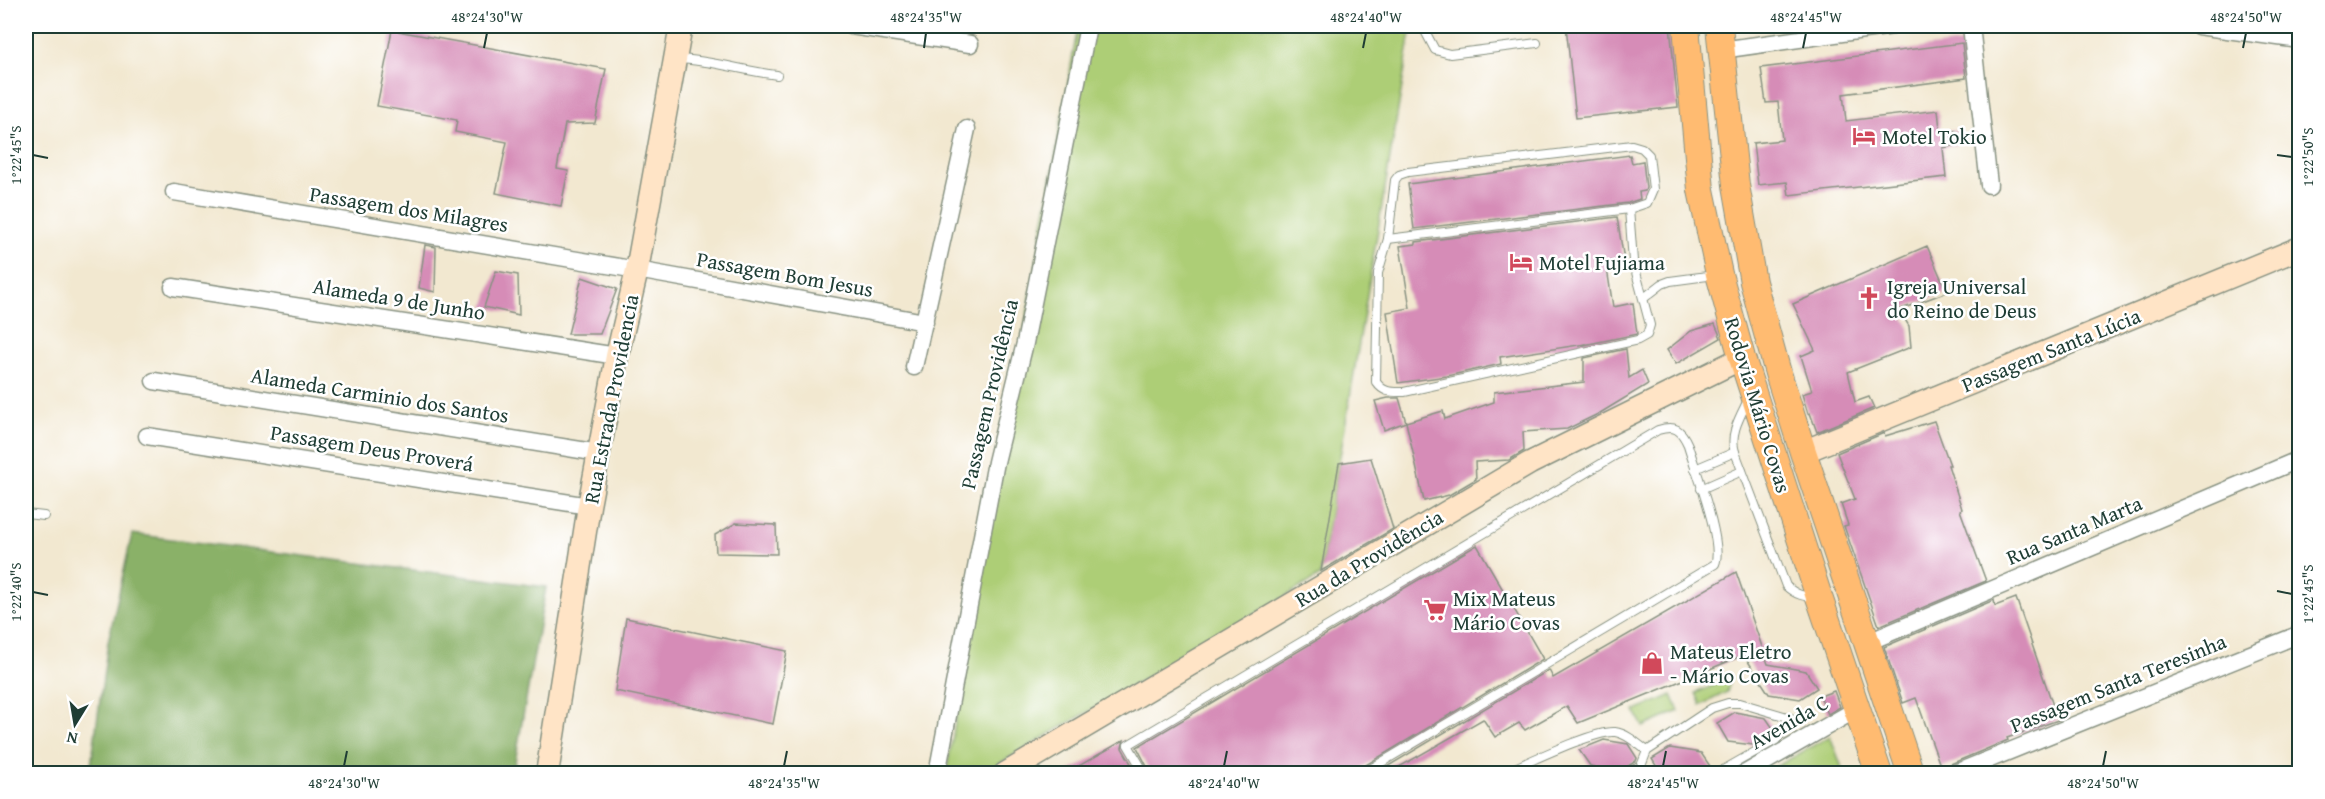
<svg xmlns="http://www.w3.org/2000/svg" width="2325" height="799" font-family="'Gentium Book Plus',serif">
  <rect width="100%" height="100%" fill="#fff"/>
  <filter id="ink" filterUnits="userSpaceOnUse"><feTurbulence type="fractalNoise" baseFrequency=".0167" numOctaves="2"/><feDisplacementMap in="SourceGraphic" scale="12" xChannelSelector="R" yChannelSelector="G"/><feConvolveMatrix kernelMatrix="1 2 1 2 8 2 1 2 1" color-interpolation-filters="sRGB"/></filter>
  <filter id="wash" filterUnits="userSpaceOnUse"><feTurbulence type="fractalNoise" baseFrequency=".008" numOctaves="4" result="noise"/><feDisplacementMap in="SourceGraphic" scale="24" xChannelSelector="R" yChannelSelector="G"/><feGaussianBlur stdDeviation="1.35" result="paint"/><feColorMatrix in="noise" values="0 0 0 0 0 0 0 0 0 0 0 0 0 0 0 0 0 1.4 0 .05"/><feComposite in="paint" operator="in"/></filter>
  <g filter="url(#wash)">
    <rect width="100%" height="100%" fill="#f2e8d0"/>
    <g fill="#adce76" stroke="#668655" stroke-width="1.5">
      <path d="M1078,26H1412L1320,576L983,773L946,774Z"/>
      <path d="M1731,678L1727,692L1701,705L1696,693Z"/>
      <path d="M1672,695L1679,711L1643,727L1635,711Z"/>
      <path d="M1830,736L1844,773H1765Z"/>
    </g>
    <path fill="#8ab167" stroke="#54774e" stroke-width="1.5" d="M132,534L546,587L513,773H90L108,642Z"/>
    <g id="blocks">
      <g fill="#d68cb7">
        <path d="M1566,26H1670L1678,107L1576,118Z"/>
        <path d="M392,30L606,69L595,123L565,124L557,169L568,171L561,206L496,193L507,142L455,132L457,120L377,106Z"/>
        <path d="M1962,43L1966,78L1843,94L1846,121L1938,110L1940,129L1956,131L1960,138L1956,145L1943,148L1946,177L1789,195L1787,182L1758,185L1753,143L1782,140L1778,102L1766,103L1761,68Z"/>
        <path d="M1630,155L1632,163L1643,161L1646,188L1645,191L1639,192L1640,199L1628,203L1414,229L1408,184Z"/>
        <path d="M1617,217L1624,260L1606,262L1613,307L1633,303L1637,334L1584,345L1585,344L1500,357L1501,364L1447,376L1398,383L1387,312L1410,308L1400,246L1416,244V242Z"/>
        <path d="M425,245L436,247L435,292L419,288Z"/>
        <path d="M1927,246L1947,292L1899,310L1909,326L1911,347L1848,372L1855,402L1869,397L1874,408L1817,432L1810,413L1808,414L1802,394L1812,391L1801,356L1815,350L1793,304Z"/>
        <path d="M496,271L518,275L519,315L484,307Z"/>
        <path d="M582,277L617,289L600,334H568Z"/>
        <path d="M1715,324L1721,338L1676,364L1667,350L1691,331Z"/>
        <path d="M1626,349L1629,378L1642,370L1648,384L1600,413L1567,429L1523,432L1524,451L1509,460L1475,462L1476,479L1449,495L1424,501L1406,422L1443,411L1445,419L1494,402V392L1584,382V358Z"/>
        <path d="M1388,398H1399L1406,422L1384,430L1375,401Z"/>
        <path d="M1934,421L1950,465H1948L1962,509L1960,510L1986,581L1879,626L1844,526L1848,525L1841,504L1855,499L1837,453L1884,433L1885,436Z"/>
        <path d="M1371,458L1393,529L1321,571L1339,463Z"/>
        <path d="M736,523L776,525L777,554L716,553L715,535Z"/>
        <path d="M1477,545L1543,659L1359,769L1356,774H1151L1137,747Z"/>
        <path d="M1736,572L1768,664L1806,671L1817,688L1800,699L1769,694L1744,655L1578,723L1567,706L1525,730L1519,723L1495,737L1483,719L1387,774H1375L1549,670L1553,678Z"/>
        <path d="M2016,598L2058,720L2007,738L2008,740L1941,768L1916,698L1903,703L1884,647L1994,600L1995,606Z"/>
        <path d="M626,618L787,651L773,724L615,691Z"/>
        <path d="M1834,691L1840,707L1828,714L1820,696Z"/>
        <path d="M1735,712L1766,718L1775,731L1754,745L1728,742L1717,723Z"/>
        <path d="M1124,740L1122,748L1137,774H1065Z"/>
        <path d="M1604,740L1628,744L1637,758L1636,761L1619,772L1591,767L1579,750Z"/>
        <path d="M1670,748L1701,753L1712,769L1710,774H1661L1652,759Z"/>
      </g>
    </g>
  </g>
  <g filter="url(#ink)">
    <use href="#blocks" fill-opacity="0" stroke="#889282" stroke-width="1.5"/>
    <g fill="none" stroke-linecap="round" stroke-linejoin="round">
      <g stroke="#889282" stroke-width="10">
        <g id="lane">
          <path d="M1425,26L1426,33L1435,50L1450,54L1537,43"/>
          <path d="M677,59C712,60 743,71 777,75"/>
          <path d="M1632,145L1642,148L1649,155L1653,189L1647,203L1629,209L1633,261L1650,325L1647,335L1638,340L1404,392C1391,392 1384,393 1376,382L1378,273L1388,239L1395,180L1399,175L1408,172Z"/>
          <path d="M1388,239L1629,209"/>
          <path d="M1644,298L1662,284L1670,281L1715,275"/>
          <path d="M1749,398C1741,415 1729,433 1735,452L1786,586C1796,595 1804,597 1817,597"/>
          <path d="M1695,469L1735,452"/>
          <path d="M1701,489L1742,471"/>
          <path d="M26,514L44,516"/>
          <path d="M1145,774L1128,745L1658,430C1675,425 1681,429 1688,445C1695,469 1724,543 1715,564L1362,774"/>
          <path d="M1501,774C1525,764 1594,730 1615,732C1626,733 1638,744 1647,751"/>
          <path d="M1625,774L1641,766L1647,751L1712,708L1728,703H1740L1794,719L1776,740L1716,774"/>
        </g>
      </g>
      <g stroke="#889282" stroke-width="19">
        <g id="street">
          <path d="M851,26L970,44"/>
          <path d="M1971,26L1989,185"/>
          <path d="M2198,26L2300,40"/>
          <path d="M1721,50L1893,26"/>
          <path d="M174,192L637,270L925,322"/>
          <path d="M173,287L617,356"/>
          <path d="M914,367L967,129"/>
          <path d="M154,381L599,453"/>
          <path d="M147,436L589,506"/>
          <path d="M1866,643L2300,459"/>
          <path d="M937,774L996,462L1025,343L1088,26"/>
          <path d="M1744,774L1857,709"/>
          <path d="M1953,774L2300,634"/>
        </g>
      </g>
      <g stroke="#889282" stroke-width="25">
        <g id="secondary">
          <path d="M1803,452L2300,248"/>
          <path d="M547,774L589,506L617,356L637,270L681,26"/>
          <path d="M1005,774L1530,463L1742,358"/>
        </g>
      </g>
      <g stroke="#889282" stroke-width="28">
        <g id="primary">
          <path d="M1686,26L1701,190L1719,274L1742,358L1819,597L1879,774"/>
          <path d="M1719,26L1736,185L1753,282L1778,373L1803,452L1911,774"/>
        </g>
      </g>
      <use href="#lane" stroke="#fff" stroke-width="8"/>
      <use href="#street" stroke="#fff" stroke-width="16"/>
      <use href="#secondary" stroke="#ffe4c6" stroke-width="22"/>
      <use href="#primary" stroke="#ffbb71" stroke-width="26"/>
    </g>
  </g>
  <path fill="none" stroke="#1f3d34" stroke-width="2" d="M484,48L487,33M924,48L926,33M1363,48L1366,33M1803,48L1806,33M2243,48L2246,33M33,155L48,158M2277,155L2292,157M2277,591L2292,594M33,592L48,595M344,766L347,751M784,766L787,751M1224,766L1227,751M1663,766L1666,751M2103,766L2106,751"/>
  <defs>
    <g id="hotel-bare" transform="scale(1.8)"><path d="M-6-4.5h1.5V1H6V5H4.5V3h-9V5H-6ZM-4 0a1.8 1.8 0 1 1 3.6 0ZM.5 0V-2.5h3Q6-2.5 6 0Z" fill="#d1495b" stroke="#fff" stroke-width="2.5" paint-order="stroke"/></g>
    <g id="church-bare" transform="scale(1.8)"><path d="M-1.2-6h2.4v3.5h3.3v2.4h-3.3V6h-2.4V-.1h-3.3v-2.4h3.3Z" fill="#d1495b" stroke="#fff" stroke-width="2.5" paint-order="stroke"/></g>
    <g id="supermarket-bare" transform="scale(1.8)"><path d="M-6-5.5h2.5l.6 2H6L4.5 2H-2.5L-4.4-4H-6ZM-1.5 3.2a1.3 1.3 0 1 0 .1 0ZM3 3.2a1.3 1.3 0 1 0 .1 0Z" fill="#d1495b" stroke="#fff" stroke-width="2.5" paint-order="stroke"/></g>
    <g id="shop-bare" transform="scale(1.8)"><path d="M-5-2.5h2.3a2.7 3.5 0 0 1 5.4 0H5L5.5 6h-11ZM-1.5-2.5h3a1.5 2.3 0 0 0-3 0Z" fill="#d1495b" stroke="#fff" stroke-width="2.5" paint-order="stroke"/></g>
  </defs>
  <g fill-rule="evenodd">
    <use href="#hotel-bare" x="1864" y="136"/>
    <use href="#hotel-bare" x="1521" y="262"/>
    <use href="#church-bare" x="1869" y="298"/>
    <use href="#supermarket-bare" x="1435" y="610"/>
    <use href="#shop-bare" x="1652" y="663"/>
  </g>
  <g text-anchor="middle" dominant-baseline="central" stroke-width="5" stroke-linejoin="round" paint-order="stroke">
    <g font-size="21" fill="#1f3d34" stroke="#fff" text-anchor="start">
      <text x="1882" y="136">Motel Tokio</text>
      <text x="1539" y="262">Motel Fujiama</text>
      <text x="1887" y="286">Igreja Universal<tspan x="1887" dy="24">do Reino de Deus</tspan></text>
      <text x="1453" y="598">Mix Mateus<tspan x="1453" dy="24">Mário Covas</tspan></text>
      <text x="1670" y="651">Mateus Eletro<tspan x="1670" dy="24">- Mário Covas</tspan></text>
    </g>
    <g font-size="21" fill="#1f3d34" stroke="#fff">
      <text transform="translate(409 209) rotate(9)">Passagem dos Milagres</text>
      <text transform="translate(785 274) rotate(10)">Passagem Bom Jesus</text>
      <text transform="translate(399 299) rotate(9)">Alameda 9 de Junho</text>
      <text transform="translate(2051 350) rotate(-22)">Passagem Santa Lúcia</text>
      <text transform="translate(989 394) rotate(-77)">Passagem Providência</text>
      <text transform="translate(380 395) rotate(9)">Alameda Carminio dos Santos</text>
      <text transform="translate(611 399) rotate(-79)">Rua Estrada Providencia</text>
      <text transform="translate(1758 405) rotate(73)">Rodovia Mário Covas</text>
      <text transform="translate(372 448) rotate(9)">Passagem Deus Proverá</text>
      <text transform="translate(2074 530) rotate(-23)">Rua Santa Marta</text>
      <text transform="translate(1369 558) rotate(-31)">Rua da Providência</text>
      <text transform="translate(2118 683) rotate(-22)">Passagem Santa Teresinha</text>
      <text transform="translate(1789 722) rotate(-30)">Avenida C</text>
    </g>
  </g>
  <rect width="2325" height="799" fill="none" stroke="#fff" stroke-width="66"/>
  <g transform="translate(75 724) rotate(191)" stroke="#ffffff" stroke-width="4.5" paint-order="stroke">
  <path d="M0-4.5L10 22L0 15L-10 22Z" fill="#1f3d34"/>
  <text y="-9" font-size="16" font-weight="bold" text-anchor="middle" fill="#1f3d34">N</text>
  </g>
  <rect x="33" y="33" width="2259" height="733" fill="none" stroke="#1f3d34" stroke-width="2"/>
  <g font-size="15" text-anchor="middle" fill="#1f3d34">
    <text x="487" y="22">48°24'30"W</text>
    <text x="926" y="22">48°24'35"W</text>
    <text x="1366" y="22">48°24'40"W</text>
    <text x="1806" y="22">48°24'45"W</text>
    <text x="2246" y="22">48°24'50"W</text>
    <text transform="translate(16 155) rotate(-90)" y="5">1°22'45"S</text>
    <text transform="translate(2308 157) rotate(-90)" y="5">1°22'50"S</text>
    <text transform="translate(16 592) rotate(-90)" y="5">1°22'40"S</text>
    <text transform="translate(2308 594) rotate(-90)" y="5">1°22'45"S</text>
    <text x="344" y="788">48°24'30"W</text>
    <text x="784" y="788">48°24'35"W</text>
    <text x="1224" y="788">48°24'40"W</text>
    <text x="1663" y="788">48°24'45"W</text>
    <text x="2103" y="788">48°24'50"W</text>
  </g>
</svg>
